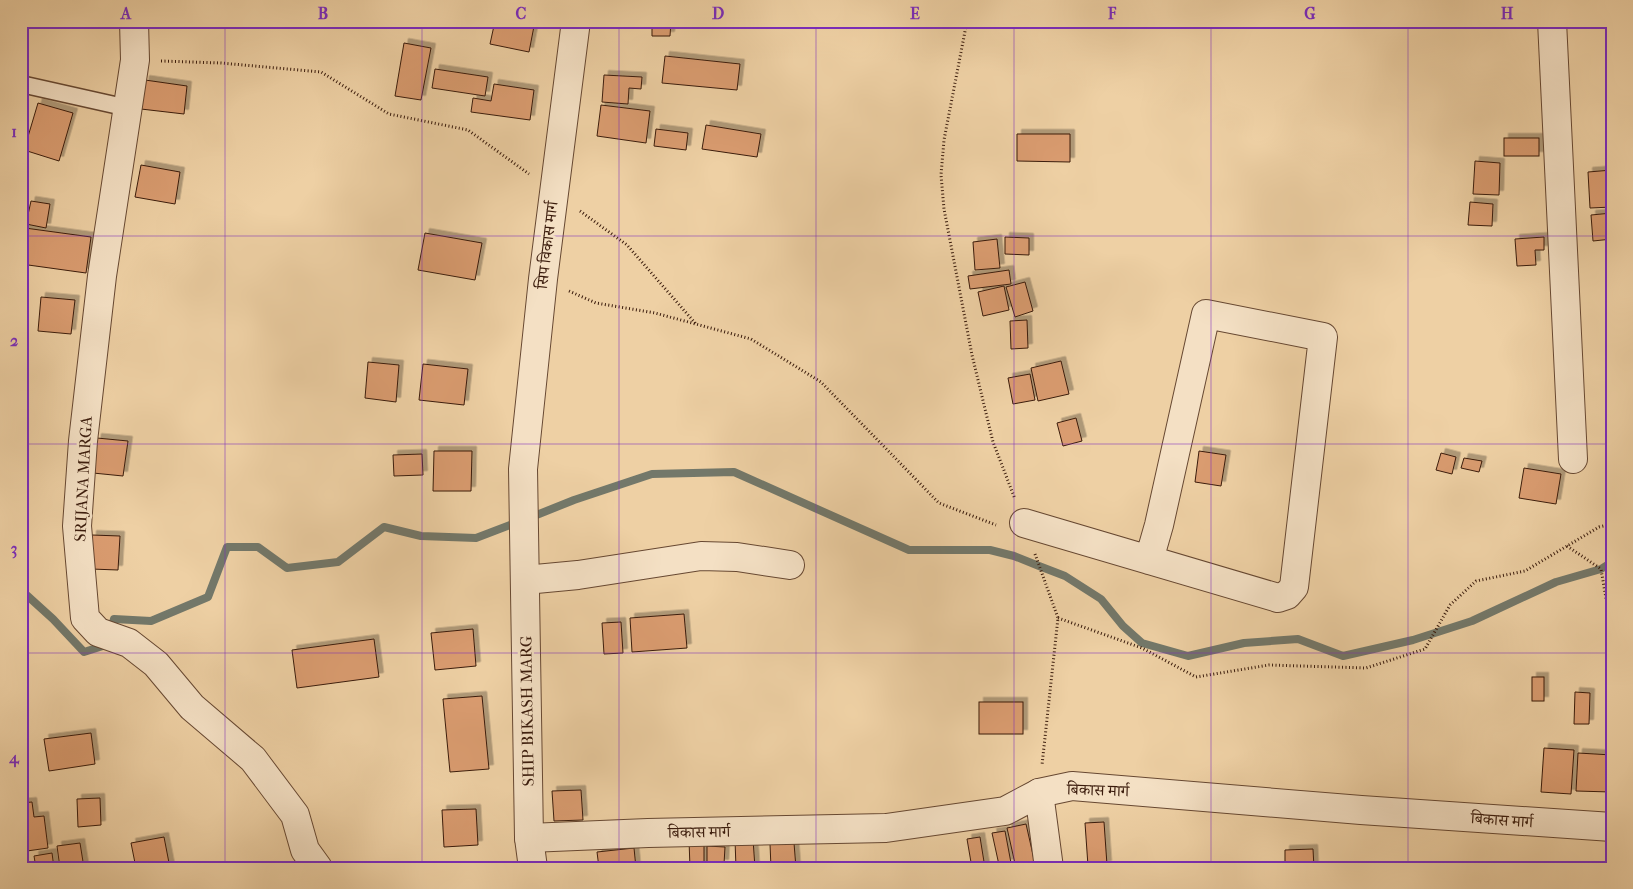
<svg xmlns="http://www.w3.org/2000/svg" width="1633" height="889" font-family="'IM FELL French Canon','Noto Serif Devanagari',serif">
  <defs>
    <filter id="shadow"><feDropShadow dx="4.5" dy="-4.5" stdDeviation="0" flood-color="#0004"/></filter>
  </defs>
  <rect width="100%" height="100%" fill="#eed0a4"/>
  <filter id="stains"><feTurbulence type="fractalNoise" baseFrequency=".004" numOctaves="4"/><feColorMatrix values="0 0 0 0 .2 0 0 0 0 .09 0 0 0 0 .02 0 0 0 .5 -.17"/></filter>
  <radialGradient id="worn" r=".72"><stop offset=".6" stop-color="#630" stop-opacity="0"/><stop offset="1" stop-color="#630" stop-opacity=".3"/></radialGradient>
  <g fill="none" stroke-linecap="round" stroke-linejoin="round">
    <g stroke="#73786a" stroke-width="8">
      <path d="M529,518L574,500L652,474L734,472L909,550H990L1014,556L1039,566L1065,576L1101,599L1123,626L1142,643L1188,656L1244,643L1298,639L1343,656L1413,640L1472,621L1556,582L1601,569L1612,562"/>
      <path d="M21,590L53,619L84,652L106,645V643"/>
      <path d="M110,632L114,619L151,621L208,597L227,547H258L287,568L338,562L384,527L421,536L476,538L518,522"/>
    </g>
  </g>
  <g fill="#da9c70" stroke="#3a1b0c" filter="url(#shadow)">
    <path d="M495,21H535L529,52L490,44Z"/>
    <path d="M652,21H671L670,36H652Z"/>
    <path d="M404,43L431,48L421,100L395,96Z"/>
    <path d="M665,56L740,64L737,90L662,83Z"/>
    <path d="M435,69L488,77L485,96L432,88Z"/>
    <path d="M604,75L642,77L641,89L629,88L628,104L602,102Z"/>
    <path d="M145,80L187,86L184,114L141,109Z"/>
    <path d="M494,84L534,90L530,120L471,112L473,98L491,101Z"/>
    <path d="M38,103L73,113L59,161L24,150Z"/>
    <path d="M601,105L650,111L646,143L597,136Z"/>
    <path d="M706,125L761,134L757,157L702,149Z"/>
    <path d="M656,129L688,133L686,150L654,146Z"/>
    <path d="M1017,134H1070V162L1017,161Z"/>
    <rect x="1504" y="138" width="35" height="18"/>
    <path d="M1475,161L1500,163L1499,195L1473,194Z"/>
    <path d="M141,165L180,172L175,204L135,197Z"/>
    <path d="M1612,170V207L1590,208L1588,172Z"/>
    <path d="M31,201L50,204L46,228L26,224Z"/>
    <path d="M1470,202L1493,204L1492,226L1468,225Z"/>
    <path d="M1612,213V239L1593,241L1591,215Z"/>
    <path d="M25,228L91,237L86,273L21,264Z"/>
    <path d="M425,233L482,243L475,280L418,270Z"/>
    <path d="M1005,237L1029,238V255L1005,254Z"/>
    <path d="M1544,237V250H1535L1536,265L1517,266L1515,239Z"/>
    <path d="M997,239L1000,268L975,270L973,242Z"/>
    <path d="M1009,270L1011,284L970,289L968,276Z"/>
    <path d="M1025,282L1033,311L1015,317L1006,287Z"/>
    <path d="M1004,286L1009,310L983,316L978,292Z"/>
    <path d="M41,297L75,300L71,334L38,331Z"/>
    <path d="M1027,320L1028,348L1011,349L1010,321Z"/>
    <path d="M1061,361L1069,394L1038,401L1031,368Z"/>
    <path d="M368,362L399,365L396,402L365,398Z"/>
    <path d="M423,364L468,369L464,405L419,400Z"/>
    <path d="M1030,374L1035,400L1013,404L1008,378Z"/>
    <path d="M1076,418L1082,441L1063,446L1057,423Z"/>
    <path d="M97,438L128,441L123,476L93,473Z"/>
    <path d="M434,451H472L471,491H433Z"/>
    <path d="M1199,451L1226,455L1221,486L1195,482Z"/>
    <path d="M1441,453L1456,457L1452,474L1436,470Z"/>
    <path d="M422,454L423,475L394,476L393,455Z"/>
    <path d="M1464,458L1482,461L1479,472L1461,468Z"/>
    <path d="M1524,468L1561,474L1556,504L1519,498Z"/>
    <path d="M92,535L120,536L118,570L91,569Z"/>
    <path d="M684,614L687,648L632,652L630,618Z"/>
    <path d="M621,622L623,653L604,654L602,623Z"/>
    <path d="M473,629L476,666L435,670L431,633Z"/>
    <path d="M374,639L379,677L297,688L292,650Z"/>
    <rect x="1532" y="677" width="12" height="24"/>
    <path d="M1575,692L1590,693L1589,724H1574Z"/>
    <path d="M482,696L489,769L450,772L443,699Z"/>
    <rect x="979" y="702" width="44" height="32"/>
    <path d="M91,733L95,764L49,771L44,739Z"/>
    <path d="M1544,748L1574,750L1571,794L1541,792Z"/>
    <path d="M1578,753L1612,755L1611,792L1576,791Z"/>
    <path d="M581,790L583,820L554,821L552,791Z"/>
    <path d="M100,798L101,825L78,827L77,799Z"/>
    <path d="M32,802L34,817L44,816L48,848L27,851L21,803Z"/>
    <path d="M476,809L478,845L444,847L442,810Z"/>
    <path d="M1104,822L1107,865L1088,866L1085,823Z"/>
    <path d="M1026,824L1036,868H1016L1007,828Z"/>
    <path d="M1005,831L1011,863L999,865L992,833Z"/>
    <path d="M164,837L170,868H136L131,843Z"/>
    <path d="M980,837L985,868H972L967,839Z"/>
    <path d="M753,839L755,868H736L735,840Z"/>
    <path d="M689,840H704V868H690Z"/>
    <path d="M80,843L84,868H60L57,846Z"/>
    <path d="M794,843L796,868H771L770,844Z"/>
    <path d="M707,846L725,847L724,864L707,863Z"/>
    <path d="M634,848L636,868H599L597,852Z"/>
    <path d="M1313,849L1314,868H1285V850Z"/>
    <path d="M52,853L54,868H36L34,856Z"/>
  </g>
  <g fill="none" stroke-linecap="round" stroke-linejoin="round">
    <g stroke="#674832" stroke-width="19">
      <path id="lane" d="M21,84L128,108"/>
    </g>
    <g stroke="#674832" stroke-width="30">
      <g id="street">
        <path d="M134,21L135,60L102,276L83,441L77,526L85,618L98,632L129,643L156,664L192,707L253,759L295,815L305,850L318,868"/>
        <path d="M1552,21L1573,459"/>
        <path d="M1024,523L1278,598L1287,595L1294,587L1323,337L1206,314L1159,525L1149,560"/>
        <path d="M525,580L578,575L701,556L737,557L790,565"/>
        <path d="M1039,793L1049,868"/>
        <path d="M529,838L648,833L886,828L1005,811L1039,793L1072,786L1361,810L1612,827"/>
        <path d="M533,868L529,838L523,469L543,279L576,21"/>
      </g>
    </g>
    <g stroke="#3a1b0c" stroke-width="3" stroke-dasharray="1 2.5" stroke-linecap="butt">
      <path d="M967,21L944,140L941,175L944,209L972,355L993,442L1015,499"/>
      <path d="M161,61L221,63L321,72L389,114L468,130L529,174"/>
      <path d="M580,211L627,245L696,324"/>
      <path d="M569,291L596,303L655,313L751,339L821,382L939,503L996,525"/>
      <path d="M1567,546L1601,569L1608,610"/>
      <path d="M1035,554L1058,618L1042,765"/>
      <path d="M1058,618L1142,648L1196,677L1269,665L1366,668L1425,649L1450,605L1476,581L1525,571L1599,527L1612,524"/>
    </g>
    <use href="#lane" stroke="#f4e0c4" stroke-width="16"/>
    <use href="#street" stroke="#f4e0c4" stroke-width="28"/>
  </g>
  <path fill="none" stroke="#7b2cbf" stroke-width="1" stroke-opacity="0.55" d="M225,21V868M422,21V868M619,21V868M816,21V868M1014,21V868M1211,21V868M1408,21V868M21,236H1612M21,444H1612M21,653H1612"/>
  <g text-anchor="middle" dominant-baseline="central" stroke-width="5" stroke-linejoin="round" paint-order="stroke">
    <g font-size="16" fill="#3a1b0c" stroke="#f4e0c4">
      <text transform="translate(547 245) rotate(-83)">सिप विकास मार्ग</text>
      <text transform="translate(83 479) rotate(-87)">SRIJANA MARGA</text>
      <text transform="translate(527 711) rotate(-91)">SHIP BIKASH MARG</text>
      <text transform="translate(1098 790) rotate(2)">बिकास मार्ग</text>
      <text transform="translate(1502 820) rotate(4)">बिकास मार्ग</text>
      <text transform="translate(699 832) rotate(-1)">बिकास मार्ग</text>
    </g>
  </g>
  <rect width="1633" height="889" fill="none" stroke="#eed0a4" stroke-width="55"/>
  <rect x="28" y="28" width="1578" height="834" fill="none" stroke="#7b2cbf" stroke-width="2"/>
  <g font-size="16" text-anchor="middle" font-weight="bold" fill="#7b2cbf">
    <text x="126" y="19">A</text>
    <text x="323" y="19">B</text>
    <text x="521" y="19">C</text>
    <text x="718" y="19">D</text>
    <text x="915" y="19">E</text>
    <text x="1112" y="19">F</text>
    <text x="1310" y="19">G</text>
    <text x="1507" y="19">H</text>
    <text x="14" y="137">1</text>
    <text x="14" y="346">2</text>
    <text x="14" y="554">3</text>
    <text x="14" y="763">4</text>
  </g>
  <rect width="100%" height="100%" filter="url(#stains)"/>
  <rect width="100%" height="100%" fill="url(#worn)"/>
</svg>
